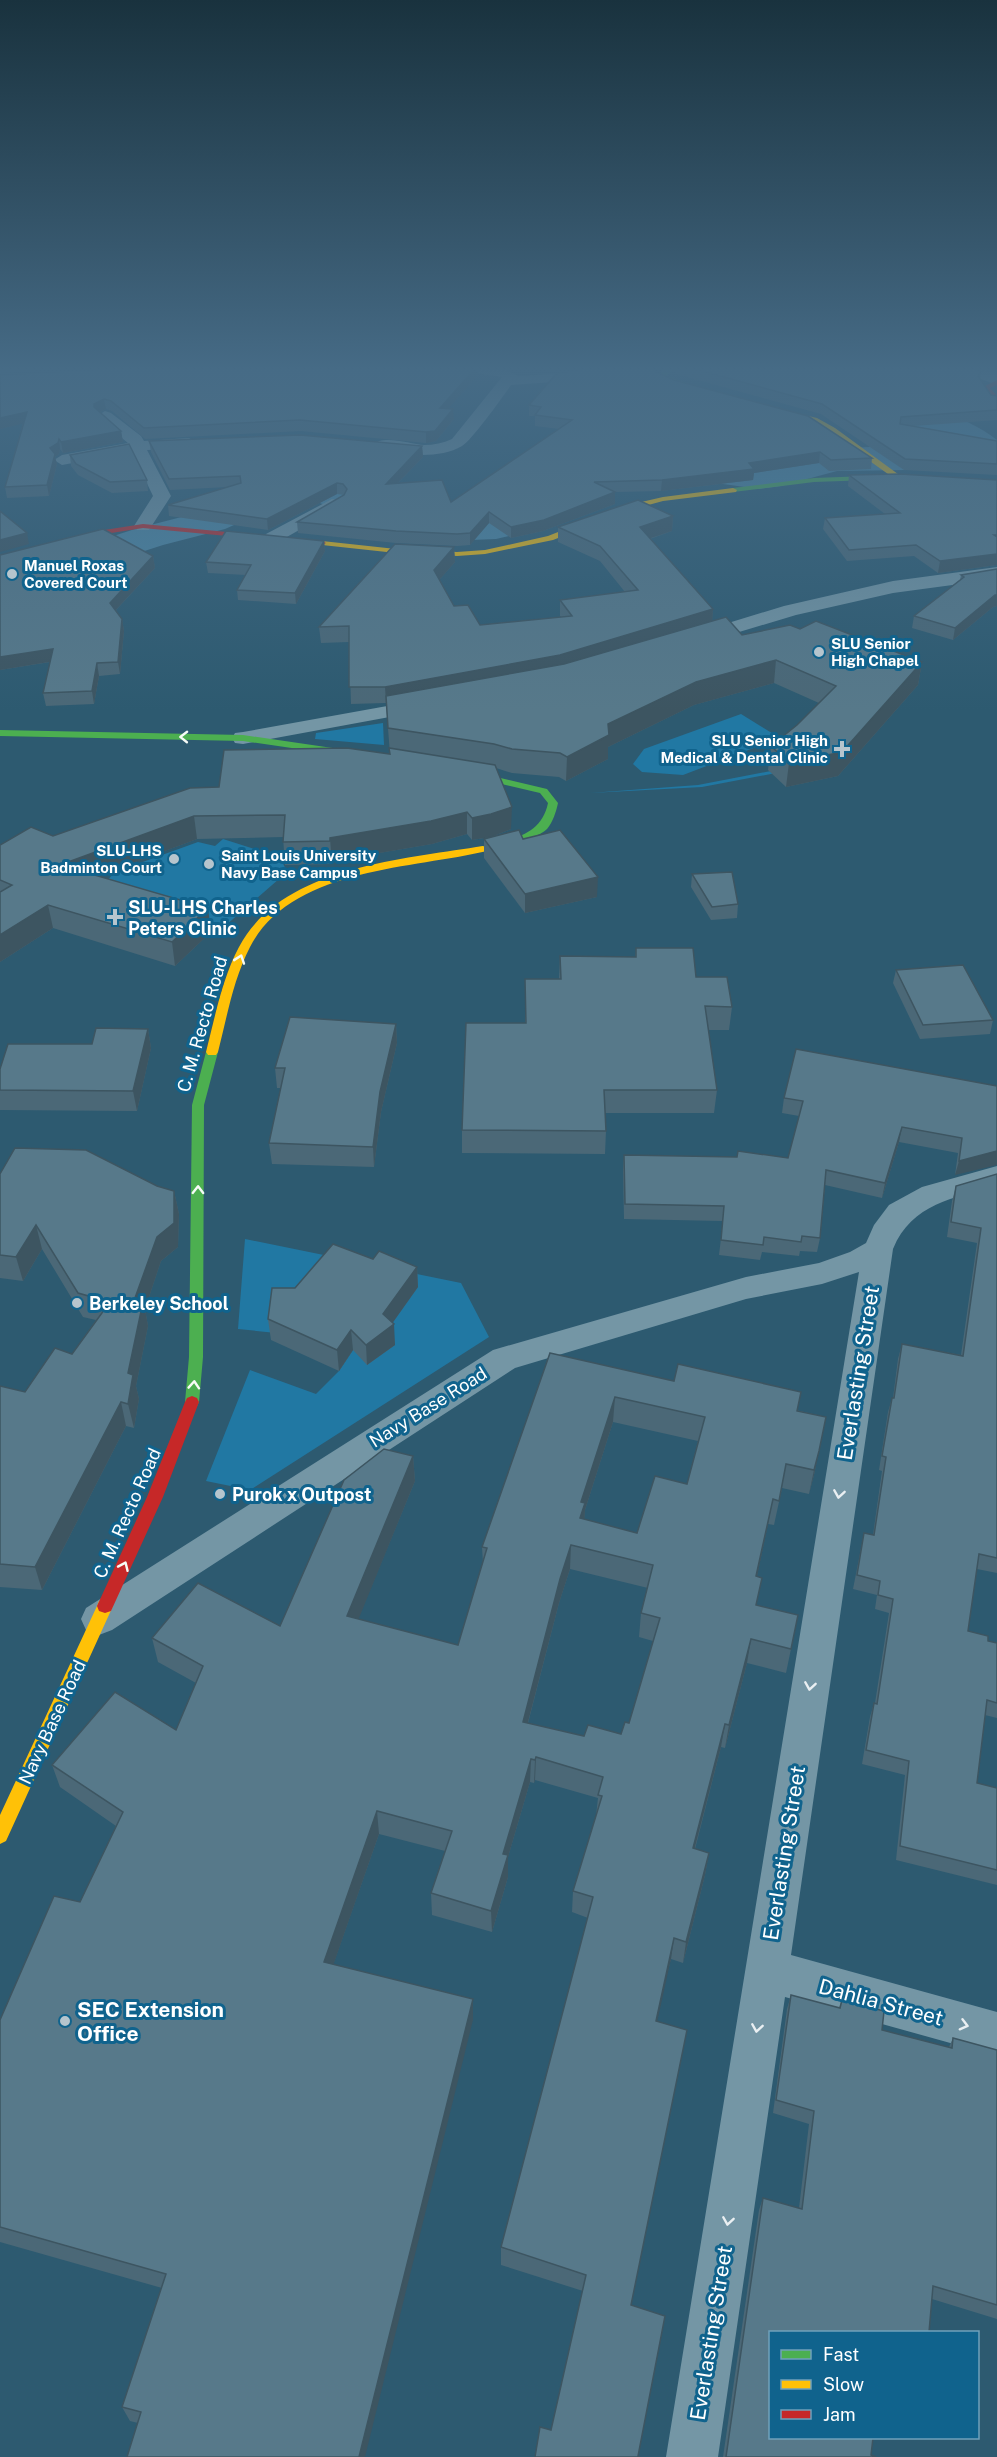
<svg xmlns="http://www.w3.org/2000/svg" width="997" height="2457" font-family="'Public Sans',sans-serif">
  <rect width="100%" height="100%" fill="#2d5a70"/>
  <g fill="#2178a3">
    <path d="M741,714L780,738L683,775L642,772L633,764L644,749Z"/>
    <path d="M383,723L384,745L315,739L316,733Z"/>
    <path d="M786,768L776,773L702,787L590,793L698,785Z"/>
    <path d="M223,839L280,857L287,872L225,926L101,887L115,872L198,842L215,846Z"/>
    <path d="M245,1239L461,1283L489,1337L250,1490L206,1481L250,1370L316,1394L339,1371L353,1350L395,1345L238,1329Z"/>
  </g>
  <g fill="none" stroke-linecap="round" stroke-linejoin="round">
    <g fill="#4d88a6" fill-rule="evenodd">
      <path d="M877,366H997V377L890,383L870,391L874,395C916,406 962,412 997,440V463L978,469L837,471L781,486L759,489L716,483L655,459L650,451L655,443C686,436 710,459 738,465C774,472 803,452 837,449C878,445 921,448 962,447L930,431L850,409L835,388C845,374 862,370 877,366Z"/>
      <path d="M571,473L584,476L590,484L558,520L538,529L496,539L470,540L404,535L304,497L295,498L225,529L163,545L95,567L15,605L0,608V581L67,551L135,529L197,513L275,480C291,476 304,474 320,478L411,512L470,516L496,515L532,504L558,476Z"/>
    </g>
    <g fill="#7496a5" fill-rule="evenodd">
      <path d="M451,366L501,367L518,376L553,374L593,366H624L617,370L553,382L511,385C502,398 472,440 462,446C438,460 401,455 375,448L373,445C382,434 411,444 424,445C434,445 443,443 452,439L502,377L458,370Z"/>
      <path d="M952,366H973L997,375V385L954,369Z"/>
      <path d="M105,411L111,413L141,436L144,441L189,438L197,443L189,448L147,450L171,496L149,530H137L134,526L153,496L132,452L62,465L54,460L62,455L128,443L99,419L97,416Z"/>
      <path d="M332,499L338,500L341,504L338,508L278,542H266L263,538L266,534Z"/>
      <path d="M997,567V579L893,593L796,615L696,645L689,643L686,639L689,635L784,606L893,581Z"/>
      <path d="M426,699L433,701L436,705L433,709L243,744L235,743L232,738L235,733L243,732Z"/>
      <path d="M997,1166V1186C954,1198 912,1203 893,1249L791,1955L997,2012V2056L785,1997L718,2457H666L859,1272L822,1284L746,1299L515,1368L112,1630L99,1635L86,1630L81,1619L86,1608L493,1350L746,1277L819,1263L850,1252L866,1243L874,1225L889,1205L922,1187Z"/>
    </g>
    <g fill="#4caf50" fill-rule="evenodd">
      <path d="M670,366H678L666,376L706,390L703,392L660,378L662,371Z"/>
      <path d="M895,475H898V479L814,482L733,492L729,490L733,488L814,478Z"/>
      <path d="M0,730L243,735L360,752L365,755L360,758L243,741L0,736Z"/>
      <path d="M458,768L547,789L558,803C556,812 553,822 547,829C537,839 493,853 479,851V847C509,840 541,837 548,803L540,793L455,773V769Z"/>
      <path d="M212,1048L218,1052L204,1105L203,1357L199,1402L197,1406H187L185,1402L189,1357L192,1105L206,1052Z"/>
    </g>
    <g fill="#ffc107" fill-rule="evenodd">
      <path d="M779,409L817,418L835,428L902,477L895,479L829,432L811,422L777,412Z"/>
      <path d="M733,488L737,490L736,492L663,501L630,510L553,540L485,554L457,556L396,553L322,545L318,543L322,541L396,549L457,552L485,550L548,536L624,506L663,497Z"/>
      <path d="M483,846L488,849L487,851C411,869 291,868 250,947C233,980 227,1017 218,1052L216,1055H208L206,1052C215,1017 222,979 239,947C281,867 403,859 483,846Z"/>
      <path d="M105,1599L111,1601L113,1606L6,1841L0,1844V1815L97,1606L99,1601Z"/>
    </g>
    <g fill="#c62828" fill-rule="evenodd">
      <path d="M997,380V385L990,388L997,396V402L983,387Z"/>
      <path d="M143,524L322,541L326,543L322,545L143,528L105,534L0,562V557L104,530Z"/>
      <path d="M192,1396L197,1398L199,1402L163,1497L111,1611L105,1613L99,1611L97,1606L147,1497L185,1402L187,1398Z"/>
    </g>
  </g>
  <g fill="#4b6877" fill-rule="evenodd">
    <path d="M0,366H112L0,373Z"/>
    <path d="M504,366H581L555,371L509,369Z"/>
    <path d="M676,366H969L981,371L980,379L991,395L997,396V420L914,426L997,441V475L904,470L821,414L676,374Z"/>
    <path d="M979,366H997V373Z"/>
    <path d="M656,368L655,371L656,372L674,380L872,458L871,469L829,471L819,463L754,473L753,480L661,491L615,492V504L543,531L511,538L489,523L470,545L457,546L396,543L298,533L297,522L344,495L337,494L268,530L169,516L168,505L228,487L170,490L151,452L149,441L422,446L423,457L398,483L451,502L559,429L535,426V416H529V405Z"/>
    <path d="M0,375H478L448,408L454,419L436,441L426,443L301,431L145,439L112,411L106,409L100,412L121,431L123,442L63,453L60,449L59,454L55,457L57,464L49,496L7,498L5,487L23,423L0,429Z"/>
    <path d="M70,455L147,480L148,491L112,493L78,475L71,466Z"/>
    <path d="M849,475L997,480V565L938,573L914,556L847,561L823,529L825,518L885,514L848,486Z"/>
    <path d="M673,516L672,531L650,539L713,609L712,621L742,635L800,629L922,662L918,685L838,776L786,787L768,770L771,746L797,725L819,703L774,683L694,705L608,747V759L566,781L559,777L512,773L496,768L511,829L491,837L472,840L467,834L432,844L332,861V864L285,865L283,837L197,839L97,876L211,932L175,966L53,928L0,962V845L53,836L219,787L390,754L386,703L351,704L349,642L321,643L319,627L454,547L455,562L439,580L454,606L480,625L561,617L560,616V600L625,592L600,561L558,542V527Z"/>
    <path d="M324,541L325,551L296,604L238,600L237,590L246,575L208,573L206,562Z"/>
    <path d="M0,555L153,556L155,568L116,610L122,619L124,631L120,674L99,676L94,704L46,706L43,693L50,662L0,670Z"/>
    <path d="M997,569V606L993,607L953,640L912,628L914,616L960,580L961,575Z"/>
    <path d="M484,839H523L597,897L525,913L484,858Z"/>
    <path d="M692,874L738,904L737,918L711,920L691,887Z"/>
    <path d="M636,948L696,977L732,1007L729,1030H708L717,1090L714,1113H605L606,1131L605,1154L462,1153V1130L525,1023V979H559L560,956L635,957Z"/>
    <path d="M896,970L993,1020L990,1034L920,1039L893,983Z"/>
    <path d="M396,1024L397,1043L381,1112L374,1167L272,1164L269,1143L281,1088H277L275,1068Z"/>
    <path d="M148,1029L151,1048L137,1111L0,1110V1069Z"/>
    <path d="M997,1086L955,1175L958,1153L899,1142L882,1198L825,1185L820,1238L817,1252L800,1251L799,1256L762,1252L760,1260L719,1255L723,1221L624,1219L623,1169L624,1155L788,1158L799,1116L782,1113L784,1098Z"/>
    <path d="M0,1174L157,1186L174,1191L179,1214L178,1247L161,1261L145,1309L148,1326L136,1386L139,1399L134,1428L126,1426L42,1590L0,1587V1386L25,1392L72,1354L96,1320L83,1317L42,1249L23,1281L0,1278Z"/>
    <path d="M997,1174V1573L977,1569L968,1631L988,1641L997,1643V1718L985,1715L977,1783L997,1788V1885L896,1860L905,1775L862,1764L870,1717L874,1703H875L889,1613L875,1609L877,1595L853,1589L864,1533L873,1535L882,1471L879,1470L888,1412L892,1398H893L898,1359L902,1344L961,1355L977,1243L947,1237L952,1201L956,1186Z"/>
    <path d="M373,1259L417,1267L418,1287L392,1323L395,1345L367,1365L353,1350L339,1371L271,1340L268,1319L295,1288Z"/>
    <path d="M550,1353L826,1417L814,1475L809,1494L782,1488L774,1525L768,1524L757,1576V1605L798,1615L786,1673L747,1663L725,1748L721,1747L695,1849L709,1853L705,1875L683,1963L671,1959L551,2430L583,2291L501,2265V2247L588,1918L572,1912L573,1891L596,1816L598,1798L535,1780L534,1783L530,1782L508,1857V1877L492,1932L432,1915L431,1893L445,1851L379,1834L333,1965L473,1999V2020L138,2423L130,2421L122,2407L162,2288L0,2242V2020L80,1902L116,1826L60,1787L52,1765L176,1730L196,1683L158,1662L152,1638L280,1626L413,1456L415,1481L358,1619L458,1645L483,1563L482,1547ZM613,1422L698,1441L687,1484L637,1533L584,1519L585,1510ZM570,1569L648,1588L641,1613L639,1637L653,1641L629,1723L621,1734L584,1736L528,1723L559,1603Z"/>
    <path d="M791,1995L839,2008L842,2000L882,2030L949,2047L953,2038L997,2050V2319L932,2299L771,2332L871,2455L876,2457H723L759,2210L763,2198L799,2208L809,2124L773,2113L787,2009Z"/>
  </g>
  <g fill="#3d5561">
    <path d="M477,366L478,375L440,418V408Z"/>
    <path d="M555,366H581L555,371Z"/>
    <path d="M104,399L106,409L96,414L94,407V404Z"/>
    <path d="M453,409L454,419L436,441L426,443V432Z"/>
    <path d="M27,412L29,422L0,429V418Z"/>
    <path d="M121,431L123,442L63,453L61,442Z"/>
    <path d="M59,439L60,449L59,454L55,457L57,464L49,496L47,485L50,448Z"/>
    <path d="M422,446L423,457L386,495V484Z"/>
    <path d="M820,452L819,463L754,473L753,480L661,491L662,480L749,463Z"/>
    <path d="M337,483V494L268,530L267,519Z"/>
    <path d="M615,492V504L543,531L511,538V527Z"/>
    <path d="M489,512V523L470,545V533Z"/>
    <path d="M673,516L672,531L639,542L640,527Z"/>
    <path d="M27,533L29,544L0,552V540Z"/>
    <path d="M324,541L325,551L296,604L295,593Z"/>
    <path d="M454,547L455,562L434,586V570Z"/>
    <path d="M997,554V565L938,573L940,561Z"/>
    <path d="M153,556L155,568L112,614L110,603Z"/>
    <path d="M995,595H997V606L993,607L953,640L955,628Z"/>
    <path d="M713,609L712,625L559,671L386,703L385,687Z"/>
    <path d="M122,619L124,631L120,674L118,662Z"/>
    <path d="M53,649L55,661L0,670V657Z"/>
    <path d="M776,660L774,683L694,705L608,747V759L566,781L567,757L608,724L696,682Z"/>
    <path d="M922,662L918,685L838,776L786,787L789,763Z"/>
    <path d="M97,663L99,676L94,704L92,691Z"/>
    <path d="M512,807L511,829L491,837L472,840V818Z"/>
    <path d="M467,812V834L432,844L332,861V864L330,838Z"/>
    <path d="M194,816L197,839L65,888L60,865Z"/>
    <path d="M598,877L597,897L525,913V894Z"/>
    <path d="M48,905L53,928L0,962V935Z"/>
    <path d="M208,908L211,932L175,966L172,942Z"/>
    <path d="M396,1024L397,1043L381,1112L374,1167L373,1147L380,1092Z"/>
    <path d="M148,1029L151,1048L137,1111L133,1091Z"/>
    <path d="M902,1127L899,1142L882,1198L885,1183Z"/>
    <path d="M997,1151V1165L955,1175L959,1161Z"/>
    <path d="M174,1191L179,1214L178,1247L161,1261L145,1309L148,1326L136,1386L139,1399L134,1428L128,1404V1373L135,1298L157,1237Z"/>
    <path d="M36,1225L42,1249L23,1281L16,1257Z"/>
    <path d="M417,1267L418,1287L389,1328L394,1324L395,1345L367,1365L366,1345L383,1314Z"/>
    <path d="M351,1330L353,1350L339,1371L337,1350Z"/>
    <path d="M615,1397L613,1422L585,1510L584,1527L579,1543L581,1502Z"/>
    <path d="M121,1402L126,1426L42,1590L35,1567Z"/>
    <path d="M819,1451L814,1475L809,1494L814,1470Z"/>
    <path d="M413,1456L415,1481L350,1640L347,1616Z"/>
    <path d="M773,1499L768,1524L752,1600L756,1576Z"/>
    <path d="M571,1545L570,1569L559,1603L522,1745L523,1722L560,1579Z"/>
    <path d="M751,1639L747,1663L725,1748L729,1725Z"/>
    <path d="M725,1724L721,1747L689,1870L693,1848Z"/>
    <path d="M536,1757L535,1780L534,1783L535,1760Z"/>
    <path d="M531,1759L530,1782L508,1857V1877L492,1932L491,1911L503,1854Z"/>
    <path d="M377,1811L379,1834L327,1983L324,1962Z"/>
    <path d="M709,1853L705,1875L683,1963L686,1942Z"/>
    <path d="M674,1938L671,1959L653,2041L656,2021Z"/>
    <path d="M473,1999V2020L365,2457H359Z"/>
  </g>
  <g fill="#57798a" stroke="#3d5561" stroke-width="1.5" fill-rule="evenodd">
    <path d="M162,366H477L440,408L453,409L435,431L426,432L300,420L144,428L111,401L104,399L94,404V407L121,431L61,442L59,439L58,443L50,448L55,454L47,485L5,487L27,412L0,418V375Z"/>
    <path d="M597,366H653V368L656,372L674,380L808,416L872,458L831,460L820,452L749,463L754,469L662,480L594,482L615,492L544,520L511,527L489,512L470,533L457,534L396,531L297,522L344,495L347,489L343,484L337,483L267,519L168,505L241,483L240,476L169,479L149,441L300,435L422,446L386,484L442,480L451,502L572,420L535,415L541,407L529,405L556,374Z"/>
    <path d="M684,366H969L981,371L978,376L991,395L997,396V410L901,417L900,424L997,441V464L905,459L822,404Z"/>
    <path d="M129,444L147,480L110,482L76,464L70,455Z"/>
    <path d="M900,474L997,480V535H994L997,537V554L940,561L916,545L849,550L825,518L900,513L849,475Z"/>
    <path d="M638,500L673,516L640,527L713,609L560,655L385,687H349V626L319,627L395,544L454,547L434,570L454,606L468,605L480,625L572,616L560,600L638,590L600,546L558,527Z"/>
    <path d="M0,511L27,533L0,540Z"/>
    <path d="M103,529L153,556L110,603L122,619L118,662L97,663L92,691L43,693L53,649L0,657V555Z"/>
    <path d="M226,531L324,541L295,593L237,590L251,565L206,562Z"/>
    <path d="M997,569V595H995L955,628L914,616L964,577L961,575Z"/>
    <path d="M726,617L742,635L790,625L800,629L816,621L922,662L842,752L789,763L771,746L797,725L836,686L776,660L696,682L608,724L609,735L567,757L560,753L512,749L494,744L388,728L386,696L564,664Z"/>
    <path d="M347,748L390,754L389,748L495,765L512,807L491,814L472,818L467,812L431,821L330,838V841L283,842L285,815L194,816L60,865L208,908L172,942L48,905L0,935V892L12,885L0,880V845L31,827L53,836L190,788L219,787L224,750Z"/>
    <path d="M519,830L523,839L560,830L598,877L525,894L484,839Z"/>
    <path d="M732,872L738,904L712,907L692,874Z"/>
    <path d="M636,948H693L696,977H727L732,1007L705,1006L717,1090H604L606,1131L462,1130L466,1023H526L525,979H561L560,956L636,957Z"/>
    <path d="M963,965L993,1020L923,1025L896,970Z"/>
    <path d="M290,1017L396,1024L380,1092L373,1147L269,1143L285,1068H275Z"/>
    <path d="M96,1028L148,1029L133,1091L0,1090V1069L8,1044H92Z"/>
    <path d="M796,1049L997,1086V1151L959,1161L962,1138L902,1127L885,1183L826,1170L820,1238L802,1236L801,1242L764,1237L763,1245L721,1240L724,1206L625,1204L624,1155L737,1157L738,1151L788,1158L803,1101L784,1098Z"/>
    <path d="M15,1148L86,1150L157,1186L174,1191V1223L157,1237L135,1298L143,1302L128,1373L133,1375L128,1404L121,1402L35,1567L0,1564V1386L25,1392L55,1348L72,1354L110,1302L78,1293L36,1225L16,1257L0,1255V1174Z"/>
    <path d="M997,1174V1558L979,1554L968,1631L988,1636V1641L997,1643V1703L987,1700L977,1783L997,1788V1870L900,1846L909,1761L866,1750L874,1703L877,1704L893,1599L878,1595L880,1581L857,1575L864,1533L874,1535L886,1457L882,1456L892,1398H894L902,1344L963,1356L981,1228L951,1222L956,1186Z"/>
    <path d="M333,1244L373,1259L379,1251L417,1267L383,1314L394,1324L366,1345L351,1330L337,1350L268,1319L272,1288H295Z"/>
    <path d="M550,1353L674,1381L678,1364L801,1392L797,1411L826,1417L819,1451L814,1470L786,1464L779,1501L773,1499L756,1576L762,1578L756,1605L798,1615L791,1649L751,1639L729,1725L725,1724L693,1848L709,1853L686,1942L674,1938L656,2021L687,2030L631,2305L665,2316L638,2456L640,2457H535L540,2427L551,2430L586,2275L501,2247L593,1897L573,1891L602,1796L598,1795L603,1777L536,1757L535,1760L531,1759L503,1854L508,1855L491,1911L431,1893L452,1831L377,1811L324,1962L473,1999L359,2457H127L141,2412L122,2407L166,2274L0,2227V2020L54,1896L80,1902L123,1812L52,1765L115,1692L176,1730L203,1666L152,1638L198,1583L280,1626L344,1480L384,1449L413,1456L347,1616L458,1645L487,1548L482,1547ZM615,1397L705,1417L687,1484L655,1476L637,1533L580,1518L585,1503L581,1502ZM571,1545L653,1565L641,1613L660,1618L629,1723L625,1722L621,1734L588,1725L584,1736L523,1722L560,1579Z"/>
    <path d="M791,1995L840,2008L842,2000L884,2011L882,2030L952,2048L953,2038L997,2050V2305L933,2286L929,2332H771V2438H873L871,2455L876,2457H726L763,2198L802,2209L814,2111L776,2100Z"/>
  </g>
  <defs><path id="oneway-chevron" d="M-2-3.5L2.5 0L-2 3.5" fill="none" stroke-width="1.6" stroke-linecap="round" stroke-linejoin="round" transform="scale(1.5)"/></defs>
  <g stroke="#f6fbf6">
    <use href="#oneway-chevron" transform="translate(184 737) rotate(-179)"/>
    <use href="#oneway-chevron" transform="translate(240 959) rotate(-71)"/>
    <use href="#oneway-chevron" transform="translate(198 1190) rotate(-89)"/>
    <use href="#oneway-chevron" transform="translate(194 1385) rotate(-86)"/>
    <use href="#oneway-chevron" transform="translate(124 1566) rotate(-66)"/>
  </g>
  <g stroke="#eaeff2">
    <use href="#oneway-chevron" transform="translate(839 1494) rotate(99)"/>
    <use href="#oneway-chevron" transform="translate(810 1686) rotate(99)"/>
    <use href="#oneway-chevron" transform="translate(964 2025) rotate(15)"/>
    <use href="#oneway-chevron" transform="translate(757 2028) rotate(99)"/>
    <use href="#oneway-chevron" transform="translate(728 2221) rotate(99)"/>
  </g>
  <linearGradient id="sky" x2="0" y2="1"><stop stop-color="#19323e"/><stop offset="0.52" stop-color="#466b86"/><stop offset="1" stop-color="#466b86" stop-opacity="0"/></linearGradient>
  <rect width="997" height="710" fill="url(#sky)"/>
  <g fill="#b6c5cd" stroke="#10638d" stroke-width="2">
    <circle cx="12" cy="574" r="6"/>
    <circle cx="819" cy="652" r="6"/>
    <path d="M839 740h6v6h6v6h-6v6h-6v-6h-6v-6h6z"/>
    <circle cx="174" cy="859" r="6"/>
    <circle cx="209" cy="864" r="6"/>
    <path d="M112 908h6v6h6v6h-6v6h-6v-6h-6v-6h6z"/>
    <circle cx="77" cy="1303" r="6"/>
    <circle cx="220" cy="1494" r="6"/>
    <circle cx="65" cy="2021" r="6"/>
  </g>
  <g text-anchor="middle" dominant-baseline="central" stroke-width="6" stroke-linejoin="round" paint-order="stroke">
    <g font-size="15" font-weight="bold" fill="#fff" stroke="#10638d" text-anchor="start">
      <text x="24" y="565">Manuel Roxas<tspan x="24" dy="17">Covered Court</tspan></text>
      <text x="831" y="643">SLU Senior<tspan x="831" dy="17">High Chapel</tspan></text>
      <text x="828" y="740" text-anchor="end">SLU Senior High<tspan x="828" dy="17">Medical &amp; Dental Clinic</tspan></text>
      <text x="162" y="850" text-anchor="end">SLU-LHS<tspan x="162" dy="17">Badminton Court</tspan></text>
      <text x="221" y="855">Saint Louis University<tspan x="221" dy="17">Navy Base Campus</tspan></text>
    </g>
    <g font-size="18" font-weight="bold" fill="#fff" stroke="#10638d" text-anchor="start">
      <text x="128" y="907">SLU-LHS Charles<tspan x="128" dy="21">Peters Clinic</tspan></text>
      <text x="89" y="1303">Berkeley School</text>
      <text x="232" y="1494">Purok x Outpost</text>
    </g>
    <g font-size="18" fill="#fff" stroke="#10638d">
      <text transform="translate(202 1024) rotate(-74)">C. M. Recto Road</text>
      <text transform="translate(428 1407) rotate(-32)">Navy Base Road</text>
      <text transform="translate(127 1513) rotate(-66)">C. M. Recto Road</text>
      <text transform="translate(52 1722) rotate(-65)">Navy Base Road</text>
    </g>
    <g font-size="21" fill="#fff" stroke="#10638d">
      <text transform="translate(858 1373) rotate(-81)">Everlasting Street</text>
      <text transform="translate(784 1853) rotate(-81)">Everlasting Street</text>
      <text transform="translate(881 2002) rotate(15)">Dahlia Street</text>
      <text transform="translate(711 2333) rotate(-81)">Everlasting Street</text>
    </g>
    <g font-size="21" font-weight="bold" fill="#fff" stroke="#10638d" text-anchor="start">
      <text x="77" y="2009">SEC Extension<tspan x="77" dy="24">Office</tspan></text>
    </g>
  </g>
  <rect x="769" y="2331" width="210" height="108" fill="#10638d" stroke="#70a1bb" stroke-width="1.5"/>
  <rect x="781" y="2350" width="30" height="9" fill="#4caf50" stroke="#70a1bb" stroke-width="1.5"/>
  <text x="823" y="2361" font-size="18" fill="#ffffff">Fast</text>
  <rect x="781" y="2380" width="30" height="9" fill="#ffc107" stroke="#70a1bb" stroke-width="1.5"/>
  <text x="823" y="2391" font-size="18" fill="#ffffff">Slow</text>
  <rect x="781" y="2410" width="30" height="9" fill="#c62828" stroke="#70a1bb" stroke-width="1.5"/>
  <text x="823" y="2421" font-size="18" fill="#ffffff">Jam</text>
</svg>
